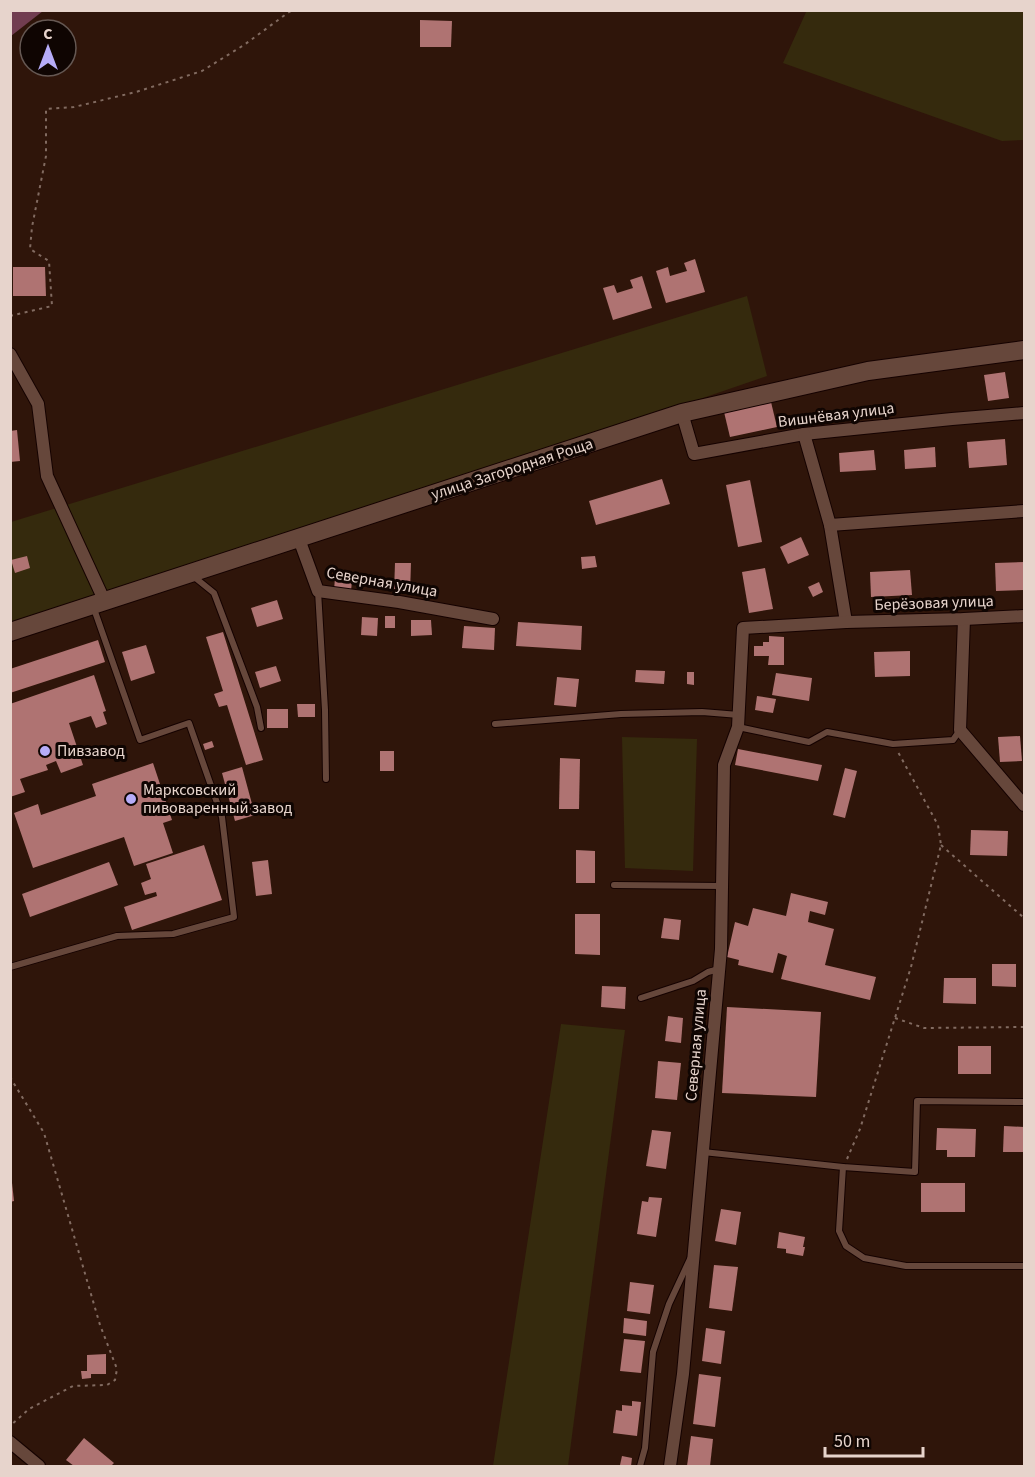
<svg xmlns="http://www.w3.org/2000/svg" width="1035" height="1477" font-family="'Source Sans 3',sans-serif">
  <rect width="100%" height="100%" fill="#2f150a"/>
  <g fill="#352a0d">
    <path d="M807,10L1024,11V140L1002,141L783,63Z"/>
    <path d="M747,296L767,376L206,569L11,632V522Z"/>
    <path d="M622,737L697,739L693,871L625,868Z"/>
    <path d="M561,1024L625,1030L568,1466H493Z"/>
  </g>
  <path fill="#713d50" d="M11,10H43V11L11,36Z"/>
  <g fill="#af7372">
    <path d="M420,20L452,21L451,47H420Z"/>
    <path d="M695,259L705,292L666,303L656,271L668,267L670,276L687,271L684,263Z"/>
    <path d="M13,267H45L46,296H13Z"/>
    <path d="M642,276L652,308L613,320L603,288L614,285L617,293L633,288L630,280Z"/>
    <path d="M1005,372L1009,398L988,401L984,375Z"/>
    <path d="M771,402L777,427L730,437L724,412Z"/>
    <path d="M17,430L20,461L10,462V431Z"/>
    <path d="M1005,439L1007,465L969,468L967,442Z"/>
    <path d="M935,447L936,467L905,469L904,450Z"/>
    <path d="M874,450L876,470L840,472L839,453Z"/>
    <path d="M662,479L670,504L596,525L589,501Z"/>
    <path d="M750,480L762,542L738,547L726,485Z"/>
    <path d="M801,537L809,555L788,564L780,547Z"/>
    <path d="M27,556L30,568L15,573L11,560Z"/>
    <path d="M595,556L597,567L582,569L581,557Z"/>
    <path d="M1024,562V590L996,591L995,563Z"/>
    <path d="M395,563H411L410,593L394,592Z"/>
    <path d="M765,568L773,609L749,613L742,572Z"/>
    <path d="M910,570L912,595L871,597L870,572Z"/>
    <path d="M335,578L352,580L351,592L334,590Z"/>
    <path d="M819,582L823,592L813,597L808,587Z"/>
    <path d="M277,600L283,619L257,627L251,608Z"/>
    <rect x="385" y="616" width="10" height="12"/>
    <path d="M362,617L378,618L377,636L361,635Z"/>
    <path d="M411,620H431L432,635L411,636Z"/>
    <path d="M518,622L582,626L581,650L516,646Z"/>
    <path d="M464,626L495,628L494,650L462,648Z"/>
    <path d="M223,632L263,760L246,765L227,705L219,707L214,694L223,691L206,637Z"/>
    <path d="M769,636L784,637V665H768L769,656H754V646H763V642H769Z"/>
    <path d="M98,640L105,662L10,693V669Z"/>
    <path d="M146,645L155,673L131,681L122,652Z"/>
    <path d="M910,651V676L875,677L874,652Z"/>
    <path d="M276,666L281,681L260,688L255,672Z"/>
    <path d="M636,670L665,671L664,684L635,682Z"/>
    <path d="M687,672H694V685L687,684Z"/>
    <path d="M776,673L812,678L809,701L772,695Z"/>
    <path d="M94,675L106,711L103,712L107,724L96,728L91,716L69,723L83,765L61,773L56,761L46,765L48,770L20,779L25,792L10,797V704Z"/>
    <path d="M557,677L579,679L576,707L554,705Z"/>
    <path d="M757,696L776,699L773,713L755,710Z"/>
    <path d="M297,704H315V717H298Z"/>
    <rect x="267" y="709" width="21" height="19"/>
    <path d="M1020,736L1022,761L1000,762L998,737Z"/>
    <path d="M212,741L214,747L205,750L203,744Z"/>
    <path d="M738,749L822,765L818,781L735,765Z"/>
    <rect x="380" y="751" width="14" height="20"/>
    <path d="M560,758L580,759L579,809H559Z"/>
    <path d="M153,763L172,820L163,823L173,853L134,866L124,837L33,868L14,813L38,804L41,815L96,796L92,784Z"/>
    <path d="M242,767L255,815L235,821L222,773Z"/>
    <path d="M845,768L857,771L845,818L833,815Z"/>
    <path d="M971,830L1008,831L1007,856L970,855Z"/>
    <path d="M204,845L222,900L132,930L124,907L157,896L156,892L145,895L141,883L151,879L146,864Z"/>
    <path d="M576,850L595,851V883H576Z"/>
    <path d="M268,860L272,894L256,896L252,862Z"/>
    <path d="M109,862L118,885L30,917L22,894Z"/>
    <path d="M791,893L828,902L825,915L810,911L808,922L834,929L825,965L876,977L870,1000L781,979L787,956L778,953L773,973L738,965L739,960L727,957L735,922L748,926L753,908L786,916Z"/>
    <path d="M575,914H600V955L575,954Z"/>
    <path d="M664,918L681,920L679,940L661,938Z"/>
    <path d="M992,964H1016V987L992,986Z"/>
    <path d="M944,978H976V1004L943,1003Z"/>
    <path d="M602,986L626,987L625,1009L601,1007Z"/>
    <path d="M727,1007L821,1012L816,1097L722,1093Z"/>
    <path d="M668,1016L683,1018L681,1043L665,1041Z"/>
    <rect x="958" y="1046" width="33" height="28"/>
    <path d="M658,1061L681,1063L677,1100L655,1098Z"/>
    <path d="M1004,1126L1024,1127V1152H1003Z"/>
    <path d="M937,1128L976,1129L975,1157H947V1150H936Z"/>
    <path d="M652,1130L671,1132L666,1169L646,1166Z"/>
    <path d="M10,1183H12L14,1201L10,1202Z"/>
    <rect x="921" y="1183" width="44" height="29"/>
    <path d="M649,1197L662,1198L656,1237L637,1234L642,1201L648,1202Z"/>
    <path d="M721,1209L741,1212L736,1245L715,1241Z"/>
    <path d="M779,1232L805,1237L803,1247H805L803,1256L786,1253V1249L777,1248Z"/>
    <path d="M714,1265L738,1267L732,1311L709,1308Z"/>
    <path d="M630,1282L654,1285L650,1314L627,1311Z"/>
    <path d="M624,1318L647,1321L646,1336L623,1333Z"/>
    <path d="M706,1328L725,1331L721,1364L702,1361Z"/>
    <path d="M624,1339L645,1341L641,1373L620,1371Z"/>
    <path d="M106,1354V1374H91V1378L82,1379L81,1371H87V1355Z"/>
    <path d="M699,1374L721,1377L715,1427L693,1424Z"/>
    <path d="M632,1401L641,1402L637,1436L613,1433L616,1410L622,1411V1405L632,1406Z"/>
    <path d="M691,1436L713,1439L710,1466H687Z"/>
    <path d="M84,1438L114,1463L111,1466H74L66,1460Z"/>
    <path d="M622,1456L632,1458L631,1466L620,1465Z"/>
  </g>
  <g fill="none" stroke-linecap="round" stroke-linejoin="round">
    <g stroke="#150200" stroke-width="8">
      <g id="lane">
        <path d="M193,576L214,593L257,707L261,728"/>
        <path d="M318,591L325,710L326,779"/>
        <path d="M495,724L621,714L702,712L739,715"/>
        <path d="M738,727L809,742L827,732L893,744L953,740L960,730"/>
        <path d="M614,885L722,886"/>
        <path d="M10,967L117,936L173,934L234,917L222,817L189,723L140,740L93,606"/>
        <path d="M641,998L693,981L708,972L719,969"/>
        <path d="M703,1152L843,1167L915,1172L917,1101L1024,1102"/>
        <path d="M843,1167L839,1231L846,1246L864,1258L906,1266H1024"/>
        <path d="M640,1466L645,1448L653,1352L669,1304L690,1259"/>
      </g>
    </g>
    <g stroke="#150200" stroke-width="14">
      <g id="street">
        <path d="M10,354L38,404L47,476L105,602"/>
        <path d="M682,413L694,454L804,434L952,419L1024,413"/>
        <path d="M804,434L830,525L846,622"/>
        <path d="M830,525L1024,511"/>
        <path d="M299,539L318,591L399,602L493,619"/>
        <path d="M964,619L960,730L1024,805"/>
        <path d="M10,1442L39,1466"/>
        <path d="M670,1466L683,1374L721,949L724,765L738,727L743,628L846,622L964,619L1024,616"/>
      </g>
    </g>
    <g stroke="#150200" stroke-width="20">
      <path id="secondary" d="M10,632L682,413L868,371L1024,350"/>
    </g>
    <g stroke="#826b61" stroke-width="2" stroke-dasharray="3 4.5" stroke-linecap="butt">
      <path d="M10,316L52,306L49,261L30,249L32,227L46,156V109L74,107L136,92L202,71L244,45L289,12L293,10"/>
      <path d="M941,845L1024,918"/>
      <path d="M895,1018L924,1028L1024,1027"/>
      <path d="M10,1077L44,1133L100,1325L117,1369L115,1380L107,1385L73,1386L29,1409L10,1426"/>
      <path d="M847,1159L860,1129L911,967L941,845L938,825L898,752"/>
    </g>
    <use href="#lane" stroke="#66473b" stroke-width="6"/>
    <use href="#street" stroke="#66473b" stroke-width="12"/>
    <use href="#secondary" stroke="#66473b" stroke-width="18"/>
  </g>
  <g fill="#b6acf8" stroke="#0f0502" stroke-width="2">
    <circle cx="45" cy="751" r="6"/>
    <circle cx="131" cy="799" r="6"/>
  </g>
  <g text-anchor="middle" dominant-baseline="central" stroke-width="6" stroke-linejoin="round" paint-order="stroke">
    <g font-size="16" fill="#e7d4cc" stroke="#0f0502">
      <text transform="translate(836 415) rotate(-7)">Вишнёвая улица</text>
      <text transform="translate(512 469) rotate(-18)">улица Загородная Роща</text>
      <text transform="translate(382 582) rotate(10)">Северная улица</text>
      <text transform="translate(934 603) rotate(-2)">Берёзовая улица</text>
      <text transform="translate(696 1045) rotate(-85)">Северная улица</text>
    </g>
    <g font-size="16" fill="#e7d4cc" stroke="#0f0502" text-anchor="start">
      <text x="57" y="751">Пивзавод</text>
      <text x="143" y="790">Марксовский<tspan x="143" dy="18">пивоваренный завод</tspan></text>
    </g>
  </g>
  <rect width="1035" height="1477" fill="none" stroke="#e7d4cc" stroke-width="24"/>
  <g transform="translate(48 48)"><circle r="28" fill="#0f0502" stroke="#655853" stroke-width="1.5"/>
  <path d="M0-4.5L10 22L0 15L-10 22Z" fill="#b6acf8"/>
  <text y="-9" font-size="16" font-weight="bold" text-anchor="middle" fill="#e7d4cc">С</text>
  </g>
  <path d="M825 1447v9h98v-9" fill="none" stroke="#e7d4cc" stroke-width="3"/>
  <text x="834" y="1447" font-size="18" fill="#e7d4cc" stroke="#0f0502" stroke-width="4.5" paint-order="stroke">50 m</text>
</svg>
